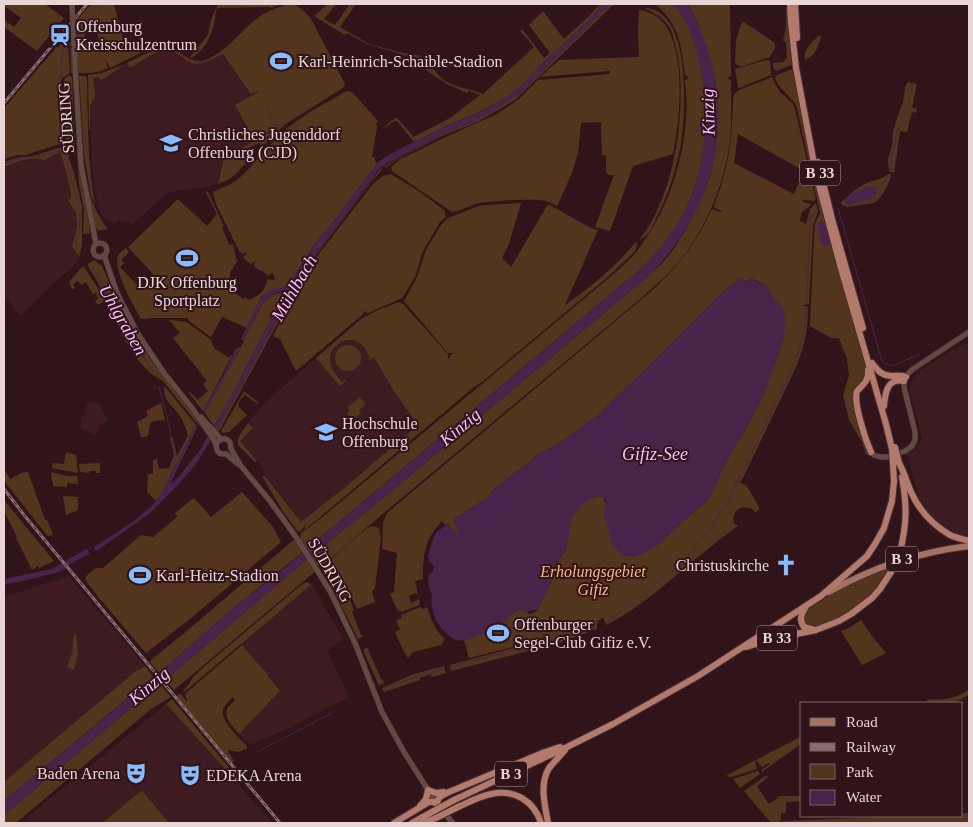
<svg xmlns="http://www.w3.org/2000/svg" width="973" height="827" font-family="Georgia,serif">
  <rect width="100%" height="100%" fill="#311419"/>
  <g fill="#3e1b20">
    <path d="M167,51L173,52L191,63H200L208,61L223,54L252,94L258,91L278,128L224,158L218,184L203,188L175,191L166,194L133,224L119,220L115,224L103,217L99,207L95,190L92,169L90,106L95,96L93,79L98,77L102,80L111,73L127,63L131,68L159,52Z"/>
    <path d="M60,152L64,164L71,193L72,197L68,201L76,213L77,227L72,246L79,257L75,265L58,279L21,316L7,299L4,301V167L13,163L20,162L35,159H43L44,160Z"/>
    <path d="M345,333L359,339L374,357L393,390L418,425L344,488L301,522L264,473L265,472L260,464L238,439L255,414L264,403Z"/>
    <path d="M969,342V538L965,537L940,525L921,505L907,454L913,450L922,440L909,388L912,379L921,370L954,349Z"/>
    <path d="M87,402L99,403L108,420L101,424L97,432L94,435L81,428V416H84L85,410H86Z"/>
    <path d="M69,576L145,666L139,670L138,669L4,782V597Z"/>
    <path d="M312,584L343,639L327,651L349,696V697L291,727L250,745L239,734L280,691L267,675L268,674L266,671L261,668L240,643Z"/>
    <path d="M166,704L273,823H20Z"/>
  </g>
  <g fill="#52351c" fill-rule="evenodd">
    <path d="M4,4H45L64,18L37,51L4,27V20L14,27L21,18L4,6Z"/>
    <path d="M91,4H114L125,46L130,50L138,49L140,53L110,68L107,62L106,63L108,68L101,71L90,73H71L70,43L78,34L77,20ZM94,23L99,40L86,44L83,27Z"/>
    <path d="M218,4H281L271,8L270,7L217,8C215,14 215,19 214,24C210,39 204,50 192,58L190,57L208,35L211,20Z"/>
    <path d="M287,4C297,4 303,10 310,17L345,84L343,88L284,125L263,146H261L259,143L248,148L252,157C239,169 236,178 218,184L224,158L278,128L259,93L277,127L254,140L235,105L258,92V91L251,94L223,54C214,58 202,66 192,63C183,60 178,51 167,51C154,51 141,62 130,68L127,63C138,58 155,47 167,48C181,48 190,66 205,60C227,52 241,30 259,17C267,11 277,8 287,4Z"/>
    <path d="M328,4H336L324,19L335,25L350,4H356L340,27L369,44L407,54L408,53C413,54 419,55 423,57C432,63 435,74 445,81C456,88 471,89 483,94L534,47L520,31L523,30L544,58L550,53L529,25L543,11L564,39L587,18L600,4H603L589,20L540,66L520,87L509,96L480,112L448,125L414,142L397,121H394L386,127H384L395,118L398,119L412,135L414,137L415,136L450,118L480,95L469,91L466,93C459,88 451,87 444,82C433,76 423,67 413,60L414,58L367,44L347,33L345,35L314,16Z"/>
    <path d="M610,4H614L515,100L477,122L442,136L406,155L386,167H383L447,132L475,121L519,94Z"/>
    <path d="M655,4C659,4 666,3 670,4C678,6 683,18 687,24C705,59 711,122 702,160C699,173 695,187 690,200C680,225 662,247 644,266L309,547L230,611L159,673L150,662L152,659L182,635L290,543L293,540L295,541L301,536L300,534L325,515L610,277C621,268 632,258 640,247C674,202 692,135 685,80L688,79V76H685C683,58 681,37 671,22C667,15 661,9 655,4Z"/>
    <path d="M688,4L692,5L693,4H730L731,76L728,77V79L731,80C731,100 732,121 730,141C724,188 703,237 670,272C662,280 653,287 645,295L378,518L321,567L320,566L311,575L174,690L165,680L305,561L393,490L647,277L662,263L673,250L687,228L710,177L714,157L717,133L718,108L716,84L697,21Z"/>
    <path d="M786,4H788L792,65L776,71L773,67V63L784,62L785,59L787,58L786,42L783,41L786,28Z"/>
    <path d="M644,8C692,8 686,113 681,144C676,169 669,194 657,216C653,225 649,237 639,240C675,198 688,105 677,52C675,45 674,37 671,30C665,19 655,13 644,8Z"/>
    <path d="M639,10C648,11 654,14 661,20V22H663C687,52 680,119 673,154L633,166L610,231L595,227L614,175H609L606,172V155H602L601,122L581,123L578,153L572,173L557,206C553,204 550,202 546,201C534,198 487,201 475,204C467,207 460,211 452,212L392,171L391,167L401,159L450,135L497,114L519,99L538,80L609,74L610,72L609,71L540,77L559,60L639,57L638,33Z"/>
    <path d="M743,22H744L775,43V48L770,57L743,66C739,66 737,66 735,62L736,40C739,36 738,27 743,22Z"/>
    <path d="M818,36H821V38C818,47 815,56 805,60C803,49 811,44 818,36Z"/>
    <path d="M66,41L68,45L70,73L62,78L61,82L63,143L25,155H17L4,159V108L55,49L54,48L56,45L57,47H58Z"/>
    <path d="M766,60L770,61L771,75L739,88L738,87L735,69Z"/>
    <path d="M125,64L102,80H101L98,77L93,79L95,96L90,106V129L89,130L88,75L102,73Z"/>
    <path d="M792,69L810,158L824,216L867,370V375L854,391L853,394L865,450L868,453L866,455L862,442L849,420L843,395L849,376L847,359L839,338H831L810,326L814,235L815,224L820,213L797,108C793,96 779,91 775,78L777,75Z"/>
    <path d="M68,76L72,77L75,153H71L66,143L64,90V81L65,78Z"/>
    <path d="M79,76H85L87,78C88,120 87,163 95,204L91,195L84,155Z"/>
    <path d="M772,77L774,82L780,92L794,105L816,199L814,201L803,200V202L811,204L808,208L802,212L800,221L806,224L810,209L816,203L818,211L813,226L809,304L804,305V306L808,307C808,330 805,343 797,365L741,482L735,480L747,486L759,507V510L754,513L755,511C743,502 731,510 734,524H736L738,526C724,536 711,546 698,557C669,581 640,608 606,625L604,619L602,618C596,621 597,624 597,629L548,647L532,650L451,671L450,665L521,646V645L469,658L464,640L474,637L518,610L522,609L530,614L537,611L552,580L558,561L564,553L567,545L571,518L582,503L591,498L600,496L603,497L606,504L605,512L656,546L698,508C712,500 716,483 722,469L725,466L727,460L744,432L764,394L784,337L776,301L772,297L766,285L750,278L748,280L744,281L728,287L647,368L597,416L558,444L536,455L530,462L495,488L487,498L454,519L458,530L457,533L453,532L448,523L445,525L442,521C424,540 423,555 423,579L415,581L418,595L415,593L409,596L411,603L419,599L420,605L401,612L400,610L398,611L390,594L394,592L397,553L382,549L383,523L387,513L649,293C676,270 697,242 712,209L721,212L722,211L715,208L714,206C729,167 732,140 733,99L734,94L739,90ZM738,134L804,171L794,194L782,188L734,163Z"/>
    <path d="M909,82L917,84L912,107L917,109L916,113L912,112L907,132L900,131L894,173L889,171L888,159L892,146L893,132L899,112L903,103L905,88L907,83Z"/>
    <path d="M347,91L352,92L379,122L376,123L377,127L372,157H375V161L377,163L331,225L319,238L301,264L290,283L288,285L262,296L247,328L222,317L211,337L189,321L188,318H153L141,319C134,306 113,271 118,256C119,252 123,251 126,248L129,252L121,260L124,263L120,267L138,286L142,282L144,285L153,274L128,247L178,199L207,226L217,214L205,191L208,192L224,226L222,227L229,245L233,244L236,259L238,260L231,271L230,275V281L227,285L231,288L230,290L244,299L245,297L249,300C259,295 266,291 267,279L275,280L274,275L272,273L268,276L263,271L259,270L255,267L254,264L256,260L251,264L243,258L247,253L246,252L243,254L239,251L216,204L213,192L231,184L237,180C253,166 265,149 281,134C300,116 324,104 347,91Z"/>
    <path d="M80,130C84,163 85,202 108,229L98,231L95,225L86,184Z"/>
    <path d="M76,135L82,185L89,223L90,233L83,234L84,209L79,184Z"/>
    <path d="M65,146L74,173L82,207V245L79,257L72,246L77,227L76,213L68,200L71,197V193L64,164L60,152L44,160C32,156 15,162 4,167V162L16,158L33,156Z"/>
    <path d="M381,168L382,170L381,171L372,181L310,263L219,431L217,430L308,264Z"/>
    <path d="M391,174L420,192L444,210L446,217L440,222L422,253L416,275L402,298L368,313L365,311L362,315L296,371L280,339L273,336L304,277L315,259L373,184L383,176Z"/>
    <path d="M888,174H891C891,182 881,199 874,203L847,207L842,205L841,202C849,196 856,188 865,184C873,180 882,180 888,174Z"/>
    <path d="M521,203L509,244L502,258L511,267L548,204L591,228L598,230L565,305C591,287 616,266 636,242L637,243L635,251L609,276L482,382L474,387L318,519L304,530L306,524L301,531L298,532L282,510L262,476H265L301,522L344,488L418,425L393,390L374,357L370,360C361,324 323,343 331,366C333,371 338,378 342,382L345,379L346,381L340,386L316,358L361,319L378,310L399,302L403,304L448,354V358L449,359L450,358V356L453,354L452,353H448L404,301L417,277L426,250L441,225L448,218L479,206L487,205Z"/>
    <path d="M94,260L102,266L123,313L149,357L196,418L200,427L163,381L150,373L137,359L122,335L108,300L88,266V264Z"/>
    <path d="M82,267H84L105,299L104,301L98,305L95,301L98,298L96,293L93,294L86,282L81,285L78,281L73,284L75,288L72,289L69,282Z"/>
    <path d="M287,291L279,304L222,413L214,426L205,413L244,341L243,340L264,302L272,295Z"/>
    <path d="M171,320L186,322L191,325L211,340L214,348L229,358L231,355L232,356L203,411L189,393L190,392L198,400L208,391L203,384L207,381L173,338L180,333L171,322L168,321Z"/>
    <circle cx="348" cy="358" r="13"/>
    <path d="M164,387L166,388L196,425L161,495L156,501L147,492L148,474H153V460L157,459L159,469L169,468L174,455L170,438H173L177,456L188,436C186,429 184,422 180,416C173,405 163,402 164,387Z"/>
    <path d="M244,391L259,403L258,404L245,395L240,400L238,406L247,415L229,432L222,433L221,431Z"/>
    <path d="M360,397L366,404L359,410L361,413L353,420L347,414L350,411L348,407L350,404L351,405Z"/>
    <path d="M161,403L165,420L160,421L159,420L151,422L149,428V434L146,437H141L137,422L148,416L146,411Z"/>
    <path d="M248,423L253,428L240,441L257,461L255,462L238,445C236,437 244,430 248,423Z"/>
    <path d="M66,452L76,455L78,473L52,468L53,463L64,464Z"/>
    <path d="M100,463V473H96V471H89V473L80,472L79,464Z"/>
    <path d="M4,469L10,479L21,473L28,472L45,520H47L53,535L48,536L46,534L5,482L4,480Z"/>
    <path d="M51,472L67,476H77L78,484L67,483V487L53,486Z"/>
    <path d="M242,492L273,527L281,542L190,619L146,653L99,598L87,582L85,577L96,568H103L141,535L153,537L178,516L175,513L194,498L211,517Z"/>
    <path d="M63,496L78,497V510L66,515Z"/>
    <path d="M4,500L54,561L39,568L38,566L32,570L16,538L17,537L5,513H4Z"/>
    <path d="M373,526L379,528L381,538L375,588L372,592L375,602L357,609L348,590L344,588L340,589C336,583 328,576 327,569C326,559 361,534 369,527Z"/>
    <path d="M890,567L878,586L868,599L837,620L817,627L808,628L802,621L804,612L820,601L852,582Z"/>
    <path d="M307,582L312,584L184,692L183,691L189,684L193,677L206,665L301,585Z"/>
    <path d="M343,590C349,593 351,604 354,610L352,612L361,635H363V636L358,639L335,593Z"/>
    <path d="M420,607L423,609L427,607C432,621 434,629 445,639L441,645L413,652L408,658L403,650L395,632L400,630L396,620L402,618L401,615Z"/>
    <path d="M861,620L872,636L886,653L862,665L841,631L849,628Z"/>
    <path d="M76,633L78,654L74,670L67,667L72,653L74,634Z"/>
    <path d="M242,645C250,655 259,665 268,674L267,675L280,691L239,734C234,728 223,717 227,709C229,706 233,702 235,700L233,697C229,701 224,705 223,710C220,721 240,739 247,746V749L238,752L229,750L228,752L234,761L232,763L176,696L179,694H181L186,701H187L185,694Z"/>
    <path d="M367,647L381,679H382L384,683L379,686L363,650Z"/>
    <path d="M145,666L153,677L4,801V782L138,669L139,670Z"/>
    <path d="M444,666L446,673L432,677L431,674L420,678V680L384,692L382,688L414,674Z"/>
    <path d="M160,684L171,697L151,709L16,823H4V815Z"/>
    <path d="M969,690V695L954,703H927V700C933,699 939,700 945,699C953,698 962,694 969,690Z"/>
    <path d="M172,699L230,769L227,771L166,704Z"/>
    <path d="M802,736V743L762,772L761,770L770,764L769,763L762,767L756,760Z"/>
    <path d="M755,760L757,769L731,777L726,776Z"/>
    <path d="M758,771L760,774L740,788L733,779Z"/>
    <path d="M767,775L768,777L757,786L769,804L780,796H802V801L786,802V813H781V821L775,823H771L744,791Z"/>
    <path d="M141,791L143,792L169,823H102Z"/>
    <path d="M962,813H969V823H783L782,821L909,816H962Z"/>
  </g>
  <g fill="#48244a">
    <path d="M603,4H610L519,94L506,103L475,121L447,132L388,163L380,168L308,264L217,430L196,464L178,485L151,512L125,531L96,551L94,547C113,535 150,513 161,494C167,485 170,475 174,465L176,464L196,426L197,428L170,484L177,479L200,450L222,413L286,291C280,291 273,293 268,298C260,305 249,330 243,340L241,339C247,328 258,298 268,291C275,287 284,288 290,283L301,264L319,238L331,225L377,163L385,157L396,151L448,125L481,112L509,96L520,87L540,66L589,20Z"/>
    <path d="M671,4H688C740,99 725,202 647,277L393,490L305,561L165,680L159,673L230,611L288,565L644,266C662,247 677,227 688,204C709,159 710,96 696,50C691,33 685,14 671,4Z"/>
    <path d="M869,186L875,187L877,191L875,196L872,199L849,205L845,204V200L854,193Z"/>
    <path d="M820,221L824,222L830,242L828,246L824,247L822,244L817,225Z"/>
    <path d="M752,277L755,281L766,285L772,297L776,301L779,303L784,311L785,319L784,337L764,394L744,432L727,460L725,466L722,469C716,483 712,500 698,508L656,546L643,554L633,557L622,555L612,544L604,515L606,501L603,497L600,496L591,498L583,503L571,518L567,545L564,553L558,561L552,580L538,609L526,612L522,609C509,612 512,617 503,622C494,629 467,643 456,640C450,638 445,632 441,628C434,619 430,605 432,595C429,589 428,581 428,575L433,571L434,567L429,561L428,555L434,536L437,532L448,523L453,532L457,533C459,528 453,524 454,519L487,498L495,488L530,462L536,455L558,444L597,416L647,368L728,287L741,278L746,281Z"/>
    <path d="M238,347L241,348L205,413L203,411L225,372L236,348L237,349Z"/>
    <path d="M86,549L88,550L89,554L75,561L63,570L55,573L19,582L4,584V579L52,569Z"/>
    <path d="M154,677L160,684L4,815V801Z"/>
  </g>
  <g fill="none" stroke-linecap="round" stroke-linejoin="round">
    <g stroke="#48244a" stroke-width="1">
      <path d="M81,25C83,24 86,21 88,20C98,15 101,16 101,4"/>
      <path d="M60,142L63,126L60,76C64,65 58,53 67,43"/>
      <path d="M63,148L81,213L79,227L76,238V246"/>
      <path d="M4,164L14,160L38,157L63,150"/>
      <path d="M890,171L897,129C907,124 900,119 903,111C905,107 909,104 909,101C911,95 911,90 912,84"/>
      <path d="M877,189L884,182L890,175"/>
      <path d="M838,208L882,361L884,363L893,366L917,355H919"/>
      <path d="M93,268L124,325L153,372"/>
      <path d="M159,387C165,412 174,438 175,464"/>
      <path d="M606,622L625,609L658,582L687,557L705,535L729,499L792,371L801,345L806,321L810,219L815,213"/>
      <path d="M450,667L567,636L596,626"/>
      <path d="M385,688L420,675L444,669"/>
      <path d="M257,752L332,713"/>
    </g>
    <g stroke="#4b2f33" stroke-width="6">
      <g id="tertiary">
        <path d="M76,83L81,165L96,244"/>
        <circle cx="100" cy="250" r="7"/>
        <path d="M104,255L117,293L138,334L164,373L192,408L214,440C218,447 214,455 226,454L238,464"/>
        <path d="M201,417L221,439"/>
        <path d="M216,444C220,438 225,437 230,442L231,449L241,466L270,501L296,537L330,591L355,643L382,712L404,752L437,804"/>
        <path d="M871,452L874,455L880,457H889L905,451L912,446L915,440V432L904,387C904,378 907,374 913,369L969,332"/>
        <path d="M443,812L453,823"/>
      </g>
    </g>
    <g stroke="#4b2f33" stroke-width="8">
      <path id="primary" d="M829,592C873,567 919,552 969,546"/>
    </g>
    <g stroke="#4b2f33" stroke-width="8">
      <g id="trunk">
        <path d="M790,4L791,22L796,68L816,174L840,265L886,424L892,449"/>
        <path d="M795,4L797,38"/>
        <path d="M818,162L832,219L863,328"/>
        <path d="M872,363C878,371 882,376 893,376C898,376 901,375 906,377"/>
        <path d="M868,370C869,380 864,384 857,391C853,403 866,441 871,452"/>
        <path d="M884,406C885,394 887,377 904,381"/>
        <path d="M899,463C904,472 907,482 911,492C919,510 933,525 950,535C956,538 963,539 969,541"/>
        <path d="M900,552C907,523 907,506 902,477"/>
        <path d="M805,608C801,615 799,620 804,627L815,630"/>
        <path d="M746,647L776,638L816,630L839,621L851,614L872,598L880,589L891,572"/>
        <path d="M454,800L567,747L613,724L698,676L821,596L867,556L875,544L884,528L892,501L894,481L893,464"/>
        <path d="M420,806L426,799L428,790L436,793L444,792"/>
        <path d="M458,807C469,802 480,796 491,794C515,789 534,801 541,823"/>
        <path d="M394,823L429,802H433L437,804C437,797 443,795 449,792L545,752L560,747"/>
        <path d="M412,823L432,812"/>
        <path d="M423,823L436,818"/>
        <path d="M548,823C545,805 539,785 549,768C554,762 560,756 565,750"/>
      </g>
    </g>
    <use href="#tertiary" stroke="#624942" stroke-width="5"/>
    <use href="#primary" stroke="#a47265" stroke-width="6"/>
    <use href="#trunk" stroke="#b27a6c" stroke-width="6"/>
    <g stroke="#866d71" stroke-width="3">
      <g id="rail">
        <path d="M4,103L87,4"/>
        <path d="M4,489L24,515L280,823"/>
      </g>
    </g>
    <use href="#rail" stroke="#311419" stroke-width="1" stroke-dasharray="4" stroke-linecap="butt"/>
    <g stroke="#4b2f33" stroke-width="6" stroke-linecap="butt">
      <path id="tertiary-bridge" d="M72,4L76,83"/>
    </g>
    <g stroke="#4b2f33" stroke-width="8" stroke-linecap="butt">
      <g id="trunk-bridge">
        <path d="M895,447L899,463"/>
        <path d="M892,449L893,464"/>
        <path d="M891,572L900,552"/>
        <path d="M432,812L454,800"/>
        <path d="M436,818L458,807"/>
      </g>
    </g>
    <use href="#tertiary-bridge" stroke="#624942" stroke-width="5"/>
    <use href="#trunk-bridge" stroke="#b27a6c" stroke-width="6"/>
  </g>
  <defs>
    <g id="station-bare" transform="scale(1.725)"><path d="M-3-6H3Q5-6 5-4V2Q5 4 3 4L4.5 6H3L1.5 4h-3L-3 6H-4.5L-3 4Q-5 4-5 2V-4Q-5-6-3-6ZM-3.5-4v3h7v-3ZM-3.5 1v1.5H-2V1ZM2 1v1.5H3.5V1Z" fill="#88bafc" stroke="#311419" stroke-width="2.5" paint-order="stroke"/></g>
    <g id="stadium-bare" transform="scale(1.725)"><path d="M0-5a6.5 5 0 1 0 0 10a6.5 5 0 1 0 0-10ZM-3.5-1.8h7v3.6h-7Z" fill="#88bafc" stroke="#311419" stroke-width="2.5" paint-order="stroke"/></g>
    <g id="university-bare" transform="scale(1.725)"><path d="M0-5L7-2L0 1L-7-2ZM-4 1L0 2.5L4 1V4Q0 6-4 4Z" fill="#88bafc" stroke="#311419" stroke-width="2.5" paint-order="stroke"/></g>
    <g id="church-bare" transform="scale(1.725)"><path d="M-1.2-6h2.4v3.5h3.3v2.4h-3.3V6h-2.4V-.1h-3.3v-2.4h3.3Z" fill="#88bafc" stroke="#311419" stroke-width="2.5" paint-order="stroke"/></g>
    <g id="theatre-bare" transform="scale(1.725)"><path d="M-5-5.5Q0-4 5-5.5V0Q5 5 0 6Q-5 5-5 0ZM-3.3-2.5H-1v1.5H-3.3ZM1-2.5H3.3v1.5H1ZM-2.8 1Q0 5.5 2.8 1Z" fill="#88bafc" stroke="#311419" stroke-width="2.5" paint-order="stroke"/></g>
  </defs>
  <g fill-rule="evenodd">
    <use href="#station-bare" x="60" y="35"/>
    <use href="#stadium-bare" x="281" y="61"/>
    <use href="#university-bare" x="171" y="143"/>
    <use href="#stadium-bare" x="187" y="258"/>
    <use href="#university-bare" x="326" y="432"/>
    <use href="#church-bare" x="786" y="565"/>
    <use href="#stadium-bare" x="140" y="575"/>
    <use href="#stadium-bare" x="498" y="633"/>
    <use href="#theatre-bare" x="136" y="773"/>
    <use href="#theatre-bare" x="190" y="775"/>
  </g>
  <g text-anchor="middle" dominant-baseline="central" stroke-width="4" stroke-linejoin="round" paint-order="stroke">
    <g fill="#311419" stroke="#b29a9d" stroke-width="1">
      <rect x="800" y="160.5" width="40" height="25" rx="4"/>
      <rect x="886" y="546.5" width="32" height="25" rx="4"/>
      <rect x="757" y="625.5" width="40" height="25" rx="4"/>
      <rect x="495" y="761.5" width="32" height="25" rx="4"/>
    </g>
    <g font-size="15" font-weight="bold" fill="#e9d4d6">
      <text x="820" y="173">B 33</text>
      <text x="902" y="559">B 3</text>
      <text x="777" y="638">B 33</text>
      <text x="511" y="774">B 3</text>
    </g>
    <g font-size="16" fill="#e9d4d6" stroke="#311419" text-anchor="start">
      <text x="76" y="26">Offenburg<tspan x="76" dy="18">Kreisschulzentrum</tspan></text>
      <text x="298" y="61">Karl-Heinrich-Schaible-Stadion</text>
      <text x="188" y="134">Christliches Jugenddorf<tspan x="188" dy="18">Offenburg (CJD)</tspan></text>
      <text x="187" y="282" text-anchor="middle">DJK Offenburg<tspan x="187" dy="18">Sportplatz</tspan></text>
      <text x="342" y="423">Hochschule<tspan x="342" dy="18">Offenburg</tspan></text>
      <text x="769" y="565" text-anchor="end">Christuskirche</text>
      <text x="156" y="575">Karl-Heitz-Stadion</text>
      <text x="514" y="624">Offenburger<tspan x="514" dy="18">Segel-Club Gifiz e.V.</tspan></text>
      <text x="120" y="773" text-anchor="end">Baden Arena</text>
      <text x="206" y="775">EDEKA Arena</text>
    </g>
    <g font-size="16" fill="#e9d4d6" stroke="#311419">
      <text transform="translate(66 118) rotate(-94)">SÜDRING</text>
      <text transform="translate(330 570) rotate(60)">SÜDRING</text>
    </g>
    <g font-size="16" font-style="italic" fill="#feb77f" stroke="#311419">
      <text x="593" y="571">Erholungsgebiet<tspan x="593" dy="18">Gifiz</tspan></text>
    </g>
    <g font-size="18" font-style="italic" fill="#fbbcfd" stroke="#311419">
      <text transform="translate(708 112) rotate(-92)">Kinzig</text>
      <text transform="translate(294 288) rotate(-60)">Mühlbach</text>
      <text transform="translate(123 320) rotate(60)">Uhlgraben</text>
      <text transform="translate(460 427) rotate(-40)">Kinzig</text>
      <text x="655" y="454">Gifiz-See</text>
      <text transform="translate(149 686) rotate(-40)">Kinzig</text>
    </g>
  </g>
  <rect width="973" height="827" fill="none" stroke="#e9d4d6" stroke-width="10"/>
  <rect x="800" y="702" width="162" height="115" fill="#311419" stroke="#7b6165"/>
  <rect x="810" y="718" width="25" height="8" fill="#a47265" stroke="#7b6165"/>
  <text x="846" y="727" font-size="15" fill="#e9d4d6">Road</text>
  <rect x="810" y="743" width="25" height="8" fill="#866d71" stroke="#7b6165"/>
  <text x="846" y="752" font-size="15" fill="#e9d4d6">Railway</text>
  <rect x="810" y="764" width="25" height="15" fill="#52351c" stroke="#7b6165"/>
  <text x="846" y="777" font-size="15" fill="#e9d4d6">Park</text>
  <rect x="810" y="790" width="25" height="15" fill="#48244a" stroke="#7b6165"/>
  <text x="846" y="802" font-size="15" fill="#e9d4d6">Water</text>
</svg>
